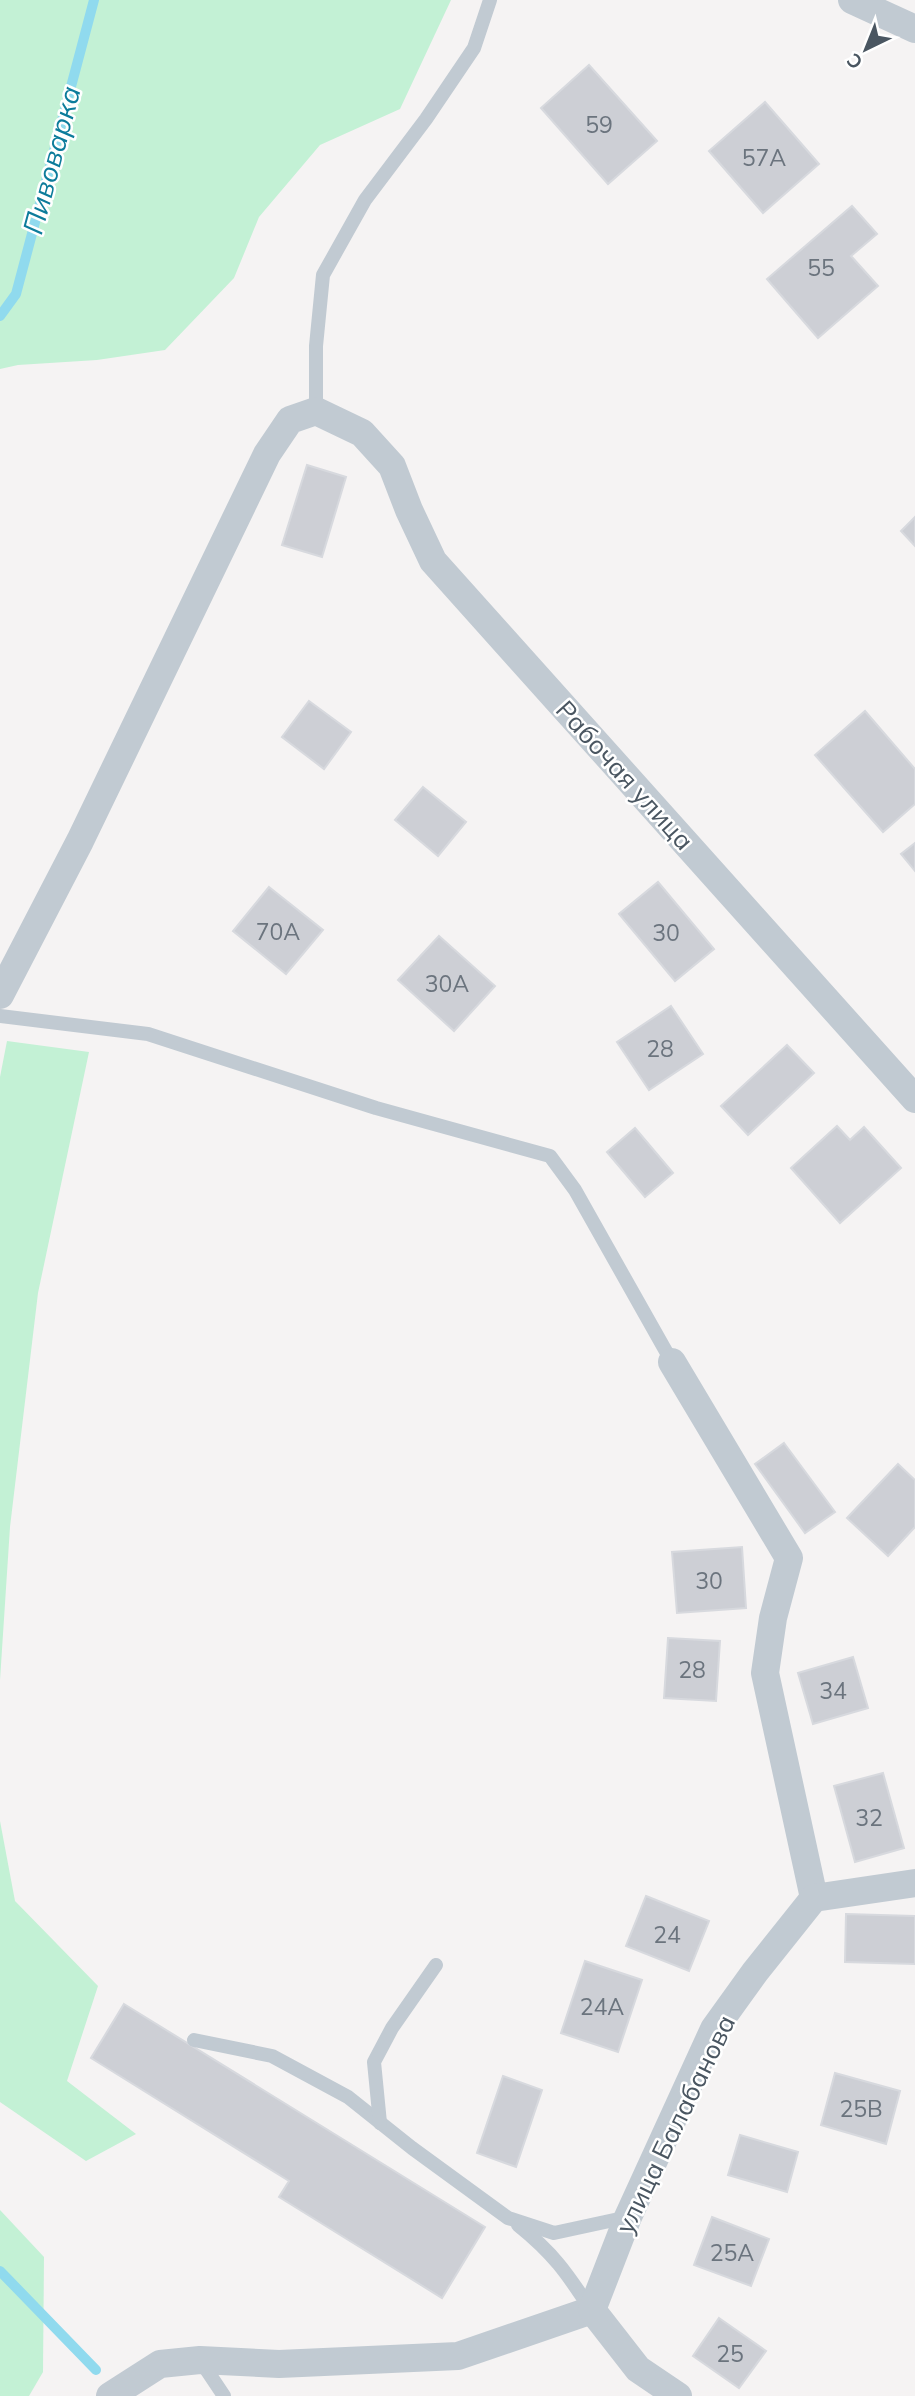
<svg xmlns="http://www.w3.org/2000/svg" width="915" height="2396" font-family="Mulish,sans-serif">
  <rect width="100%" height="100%" fill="#f5f3f3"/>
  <g fill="#c3f1d5">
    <path d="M0,0H451L400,109L320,145L259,217L234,278L165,350L97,360L18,365L0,369Z"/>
    <path d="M7,1041L89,1052L38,1293L10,1527L0,1680V1077Z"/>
    <path d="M0,1821L15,1901L98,1986L67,2081L136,2134L86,2161L0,2102Z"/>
    <path d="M0,2210L44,2257L43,2372L29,2396H0Z"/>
  </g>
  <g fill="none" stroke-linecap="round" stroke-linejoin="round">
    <g stroke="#90daee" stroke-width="10">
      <path d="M0,316L16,294L94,0"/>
      <path d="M0,2271L96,2370"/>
    </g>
  </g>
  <g fill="#cdcfd5" stroke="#d7d9de" stroke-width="2">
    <path d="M589,65L657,141L608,184L541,108Z"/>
    <path d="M765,102L819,164L763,213L709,151Z"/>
    <path d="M852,206L877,234L851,256L878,286L818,338L767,279Z"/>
    <path d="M307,465L346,477L322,557L282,545Z"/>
    <path d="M915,517V546L901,531Z"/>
    <path d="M309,701L351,732L324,769L282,737Z"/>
    <path d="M865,711L915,769V804L883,832L815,755Z"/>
    <path d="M423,787L466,822L438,856L395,820Z"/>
    <path d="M915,843V871L901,854Z"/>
    <path d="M658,882L714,949L675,981L619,914Z"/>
    <path d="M269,887L323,930L286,974L233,931Z"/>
    <path d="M439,936L495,986L454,1031L398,980Z"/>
    <path d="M671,1006L703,1054L649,1090L617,1042Z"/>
    <path d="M787,1045L814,1073L748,1135L721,1106Z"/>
    <path d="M837,1126L850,1140L864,1127L901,1168L840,1223L791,1168Z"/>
    <path d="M635,1128L673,1173L645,1197L607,1152Z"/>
    <path d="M784,1443L835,1512L805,1533L755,1464Z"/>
    <path d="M898,1464L915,1480V1527L888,1556L847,1518Z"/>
    <path d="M742,1547L746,1608L677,1613L672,1552Z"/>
    <path d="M668,1638L720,1641L716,1701L664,1698Z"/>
    <path d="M853,1657L868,1708L813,1724L798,1673Z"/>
    <path d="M883,1773L904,1848L855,1862L834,1786Z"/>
    <path d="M646,1896L709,1921L689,1971L626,1946Z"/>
    <path d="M846,1914L915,1916V1964L845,1962Z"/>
    <path d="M585,1961L642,1980L618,2052L561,2033Z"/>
    <path d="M124,2004L485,2227L442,2298L279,2197L289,2181L91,2058Z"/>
    <path d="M835,2073L900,2091L886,2144L821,2125Z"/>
    <path d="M503,2076L542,2090L516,2167L477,2153Z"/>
    <path d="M740,2135L798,2152L787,2192L728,2175Z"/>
    <path d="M712,2217L769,2239L751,2286L694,2265Z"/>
    <path d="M719,2318L766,2351L739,2388L693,2356Z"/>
  </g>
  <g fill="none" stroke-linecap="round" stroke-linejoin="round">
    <g stroke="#c1cad2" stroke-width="14">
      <path d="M316,411V346L323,275L365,200L426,119L474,48L490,0"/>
      <path d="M0,1016L148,1034L376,1108L550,1156L575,1190L672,1362"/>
      <path d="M194,2040L272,2056L348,2097L412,2148L508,2218L554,2233L628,2217"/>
      <path d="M380,2123L374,2062L392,2028L436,1965"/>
      <path d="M518,2225C553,2253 567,2273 591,2310"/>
      <path d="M200,2360L224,2396"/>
    </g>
    <g stroke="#c1cad2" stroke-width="28">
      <path d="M852,0L915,29"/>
      <path d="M0,995L80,841L267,454L290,420L316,411L362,433L392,466L409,510L433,561L915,1099"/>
      <path d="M672,1362L789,1558L773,1618L765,1673L814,1898"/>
      <path d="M110,2396L160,2364L200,2360L279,2364L458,2356L592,2310"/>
      <path d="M678,2396L638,2369L592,2310L628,2217L714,2029L755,1972L814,1898L915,1883"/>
    </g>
  </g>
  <g text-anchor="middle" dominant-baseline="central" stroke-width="5" stroke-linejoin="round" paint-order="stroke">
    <g font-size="23" fill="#6b747e">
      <text x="599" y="124">59</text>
      <text x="764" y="157">57А</text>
      <text x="821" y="267">55</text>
      <text x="278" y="931">70А</text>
      <text x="666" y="932">30</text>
      <text x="447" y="983">30А</text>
      <text x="660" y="1048">28</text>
      <text x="709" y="1580">30</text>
      <text x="692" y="1669">28</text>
      <text x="833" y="1690">34</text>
      <text x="869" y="1817">32</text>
      <text x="667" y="1934">24</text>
      <text x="602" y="2006">24А</text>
      <text x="861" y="2108">25В</text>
      <text x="732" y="2252">25А</text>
      <text x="730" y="2353">25</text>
    </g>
    <g font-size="26" fill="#4a5661" stroke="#fff">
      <text transform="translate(625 775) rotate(48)">Рабочая улица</text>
      <text transform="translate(675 2124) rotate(-64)">улица Балабанова</text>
    </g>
    <g font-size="28" font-style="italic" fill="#0c7c9b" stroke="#fff">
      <text transform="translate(51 160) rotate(-75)">Пивоварка</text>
    </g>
  </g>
  <g transform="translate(866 49) rotate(223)" stroke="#ffffff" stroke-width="5" paint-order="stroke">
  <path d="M0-5L12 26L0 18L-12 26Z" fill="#4a5661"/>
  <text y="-10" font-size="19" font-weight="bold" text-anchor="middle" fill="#4a5661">С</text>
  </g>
</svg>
